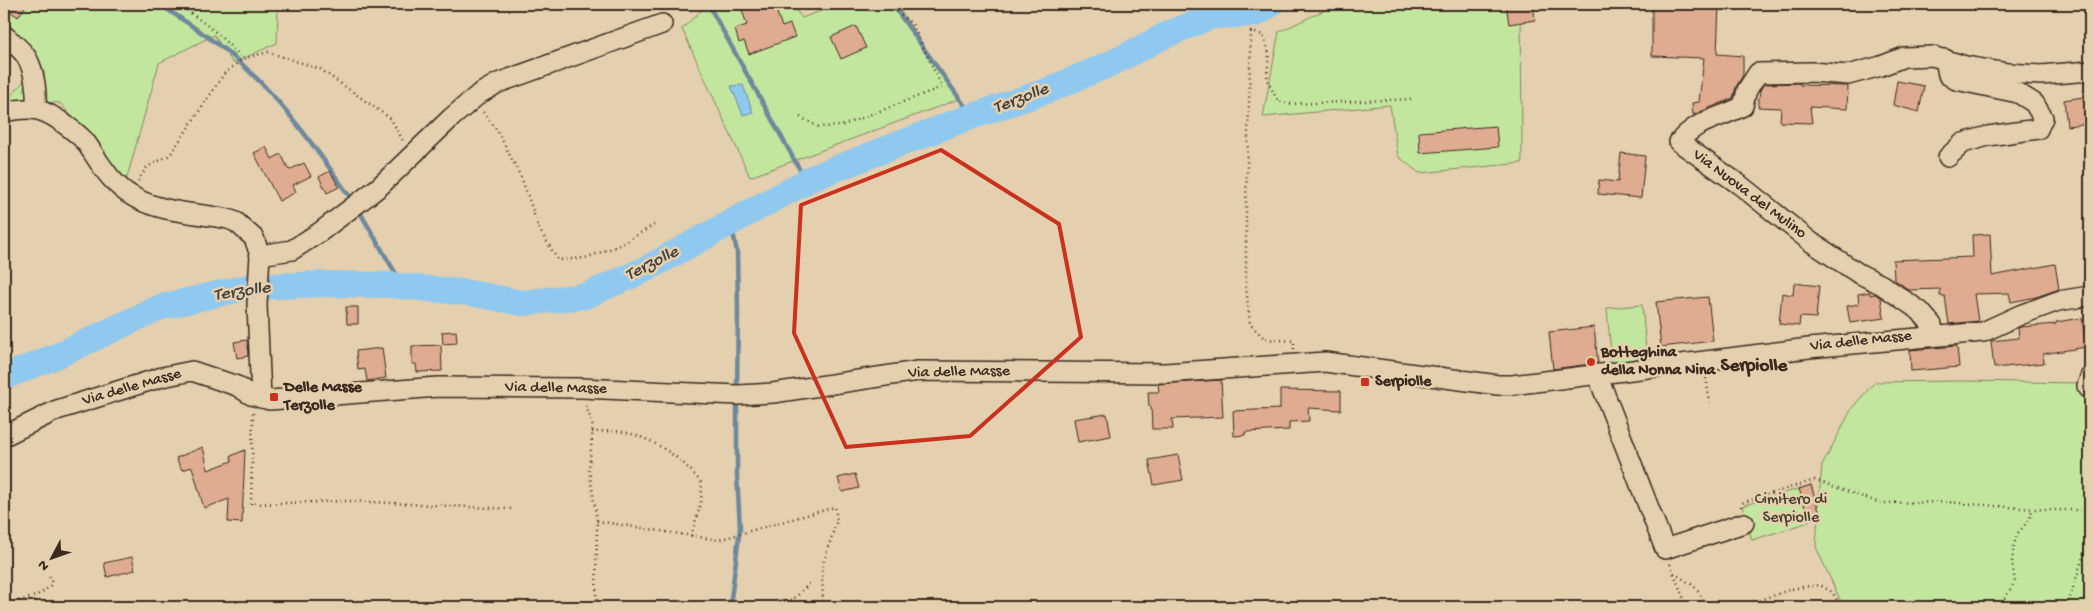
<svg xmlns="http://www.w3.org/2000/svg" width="2094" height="611" font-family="'Gochi Hand',sans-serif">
  <rect width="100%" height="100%" fill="#e4cfae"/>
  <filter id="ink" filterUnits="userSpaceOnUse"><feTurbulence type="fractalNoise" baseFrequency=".02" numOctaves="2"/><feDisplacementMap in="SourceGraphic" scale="10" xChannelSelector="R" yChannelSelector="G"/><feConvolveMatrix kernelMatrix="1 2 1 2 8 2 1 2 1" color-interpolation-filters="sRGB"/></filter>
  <g filter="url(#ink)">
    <g fill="#c3e69f" stroke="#7f885e">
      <path d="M4,4H278L277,43L233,63L214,35L159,63L126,181L60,103L7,100L39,65L4,31Z"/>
      <path d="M708,4H791L802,18L839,4H896L959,99L750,177L682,29Z"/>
      <path d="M1337,4H1521L1522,163L1419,173L1398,156L1390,105L1263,117L1279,32Z"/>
      <path d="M1642,305L1647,362L1612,365L1607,308Z"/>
      <path d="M1965,381L2077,383L2090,389V607H1867L1842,604L1816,547L1818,514L1808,517L1809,522L1752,540L1742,506L1811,485L1818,507L1822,466L1852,408L1875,382Z"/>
    </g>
    <path fill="#90c9ef" stroke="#6e899b" d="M743,85L753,112L743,115L731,86Z"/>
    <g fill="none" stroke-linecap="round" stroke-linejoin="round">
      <g stroke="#6e899b" stroke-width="4.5">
        <path d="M159,4C185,21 212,38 236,59C282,99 318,151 352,200"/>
        <path d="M708,4L806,181"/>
        <path d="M892,4L972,116"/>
        <path d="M358,209L403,286"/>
        <path d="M731,223L737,252L738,311L737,392"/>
        <path d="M730,607L740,528L737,475V399"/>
      </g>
      <path stroke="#90c9ef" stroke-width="26" d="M4,377L54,357L161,307L248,287L324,284L390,285L470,293L522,303L585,296L644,270L814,177L959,121L1046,91L1110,64L1166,35L1212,16L1256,14L1271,4"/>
    </g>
    <g fill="#dfac92" stroke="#3b2a1e">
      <path d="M4,4H27L18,17L4,7Z"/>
      <path d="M740,4H756L758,9L774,4L782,27L790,24L795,37L749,54L744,41L739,43L735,29L747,25Z"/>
      <path d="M1506,4H1533L1535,20L1509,24Z"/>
      <path d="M1652,4H1719L1717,54L1743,56V75L1736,87L1733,98L1693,115L1692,103L1699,102L1704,58L1652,56Z"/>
      <path d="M856,26L866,48L841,59L831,37Z"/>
      <path d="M1897,81L1924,86L1919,112L1893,105Z"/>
      <path d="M1800,83V85L1848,86L1847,109L1810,107L1812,123L1780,122L1781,108L1758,107L1760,90L1764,84Z"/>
      <path d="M2089,96L2090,123L2067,126L2064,100Z"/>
      <path d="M1496,126L1498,147L1420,153L1419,132Z"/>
      <path d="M266,147L272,159L281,154L289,170L304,163L311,176L293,185L296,192L279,201L254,153Z"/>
      <path d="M1621,153L1645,156L1641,198L1598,194L1599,180L1618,182Z"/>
      <path d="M330,171L339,187L327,193L319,177Z"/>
      <path d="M1990,234L1992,276L2055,264L2059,289L2036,297L2011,302L2009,293L1974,294L1978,321L1949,324L1945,296H1940V289L1909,290L1894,279L1893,260L1973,257L1972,235Z"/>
      <path d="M1794,283L1819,286L1816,318L1800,317L1799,326L1779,324L1782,293L1793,295Z"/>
      <path d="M1870,292V295L1875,294L1881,298L1884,318L1850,323L1847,306L1859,304L1858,294Z"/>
      <path d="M1708,297L1713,341L1661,347L1656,302Z"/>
      <path d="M346,307H358V324H347Z"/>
      <path d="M2082,318L2086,347L2043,354L2044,363L1994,368L1991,341L2019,338L2018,328L2021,327L2056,324V322Z"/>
      <path d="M1594,327L1598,363L1553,369L1549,332Z"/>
      <path d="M456,331L457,343L443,344L442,332Z"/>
      <path d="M247,340L248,356L237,358L234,342Z"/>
      <path d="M441,345L442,371L417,372L416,364H412V346Z"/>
      <path d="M1957,346L1959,367L1911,371L1910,350Z"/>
      <path d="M382,348L386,378L367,381L365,369L358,370L356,351Z"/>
      <path d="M1221,380L1223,417L1172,419L1173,429H1152L1151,406H1149L1148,392H1159L1158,384Z"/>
      <path d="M1280,390L1341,391V410L1308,408L1309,421L1289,422V430L1245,432V435L1234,436L1233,411L1280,409Z"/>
      <path d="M1107,414L1111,436L1078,442L1074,419Z"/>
      <path d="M203,447L208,470L232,461L231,456L245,450L242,523L228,522L229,499L204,508L192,467L182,470L176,458Z"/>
      <path d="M1178,455L1183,480L1154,485L1149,460Z"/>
      <path d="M855,474L859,488L842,492L838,478Z"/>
      <path d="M1811,485L1820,514L1808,517L1799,489Z"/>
      <path d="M132,557L135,570L107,577L104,563Z"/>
    </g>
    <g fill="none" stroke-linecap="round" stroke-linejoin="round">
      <g stroke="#3b2a1e" stroke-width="22">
        <g id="minor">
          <path d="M4,35C11,42 22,49 27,58C35,72 37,93 36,109"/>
          <path d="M1945,59L1948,75L1956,80L2018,93L2034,103L2043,118L2038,129L1988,136L1963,143L1948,157"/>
          <path d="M4,112C33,106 44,108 67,126C74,131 82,137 87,144C100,163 111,184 132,196C157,212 198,213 228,219L236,222L254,238L260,255L257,305L261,398"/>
          <path d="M260,255L292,250L320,232L379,187L451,118L479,94L498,83L662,24"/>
          <path d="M1934,335L1932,325L1920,311L1882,285L1858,273L1811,242L1740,185L1679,142C1696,120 1719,119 1743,106L1747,90L1758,73L1812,72L1848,75L1881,66L1904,57L1932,56L1966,66L2008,73L2041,75L2090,71"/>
          <path d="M1597,374L1665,549L1744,523"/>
          <path d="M2090,377L2087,386L2090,390"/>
          <path d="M4,436L57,410L162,377L192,371L237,386L251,395L270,400L438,387L581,388L738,395L773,393L918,371L1165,373L1325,362L1498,385H1512L1809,348L1983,332L2020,315L2058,301L2090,296"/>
        </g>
      </g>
      <g stroke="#3b2a1e" stroke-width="2.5" stroke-dasharray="1 4" stroke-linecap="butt">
        <path d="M179,4L217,33L242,58"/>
        <path d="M483,112L497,130L522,179L539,229L558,260L585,258L618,246L654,225"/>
        <path d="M800,117L819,127L841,126L942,87L912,24L888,4"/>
        <path d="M138,181L147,167L170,155L224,74L242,59L268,52L320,69L391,119L403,141"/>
        <path d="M1294,349V341L1265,339L1250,324L1246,287V202L1251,32L1263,35L1269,53L1267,80L1278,101L1291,104L1411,99"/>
        <path d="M1706,378L1710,403"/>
        <path d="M586,406L593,427L589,469L597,521L596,607"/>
        <path d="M253,413L251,504L348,501L513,509"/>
        <path d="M592,432C602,432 614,430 623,432C654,438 685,460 702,484L701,503L691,536"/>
        <path d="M1741,507V504L1744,502L1815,480L1880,503L1946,502L2046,510H2090"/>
        <path d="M597,521L718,540L835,507L837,520L822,567L823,607"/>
        <path d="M1670,564L1687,607"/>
        <path d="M1674,573L1694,586L1709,607"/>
        <path d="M4,604C20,600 42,598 52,583L49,576"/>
        <path d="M782,607L798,595L811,582"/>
        <path d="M1735,607C1754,603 1771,596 1789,590C1798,587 1810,586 1820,585L1832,592L1842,607"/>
        <path d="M1999,607L2015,582L2012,561L2014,545L2017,534L2030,519L2032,509"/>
        <path d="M2067,607L2090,535"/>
      </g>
      <use href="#minor" stroke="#e4cfae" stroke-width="19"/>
    </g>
  </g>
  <path fill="none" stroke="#c8321e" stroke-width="4" stroke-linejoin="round" d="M941,150L1059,224L1081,337L970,436L846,447L794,333L801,205Z"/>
  <g fill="#c8321e" stroke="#e4cfae" stroke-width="2">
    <circle cx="1591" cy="362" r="5"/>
    <rect x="1360" y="377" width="10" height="10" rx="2.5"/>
    <rect x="269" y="392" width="10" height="10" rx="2.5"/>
  </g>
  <g text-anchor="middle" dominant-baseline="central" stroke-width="5" stroke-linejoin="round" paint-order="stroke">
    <g font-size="16" fill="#3b2a1e" stroke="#e4cfae">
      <text transform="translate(1749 195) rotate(37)">Via Nuova del Mulino</text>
      <text transform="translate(1861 342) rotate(-6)">Via delle Masse</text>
      <text transform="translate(959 373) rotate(-1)">Via delle Masse</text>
      <text transform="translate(132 388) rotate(-16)">Via delle Masse</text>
      <text transform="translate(556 389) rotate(1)">Via delle Masse</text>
    </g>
    <g font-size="16" font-weight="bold" fill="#3b2a1e" stroke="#e4cfae" text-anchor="start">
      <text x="1601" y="353">Botteghina<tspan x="1601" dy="18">della Nonna Nina</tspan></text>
      <text x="1375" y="382">Serpiolle</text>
      <text x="284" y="388">Delle Masse<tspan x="284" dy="18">Terzolle</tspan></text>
    </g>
    <g font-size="16" fill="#493d2b" stroke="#e4cfae">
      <text x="1791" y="500">Cimitero di<tspan x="1791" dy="18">Serpiolle</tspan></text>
    </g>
    <g font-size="18" font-style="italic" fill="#48423d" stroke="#e4cfae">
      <text transform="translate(1021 99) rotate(-21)">Terzolle</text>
      <text transform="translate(652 264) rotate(-27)">Terzolle</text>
      <text transform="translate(242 292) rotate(-8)">Terzolle</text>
    </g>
    <g font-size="19" font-weight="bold" fill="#3b2a1e" stroke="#e4cfae">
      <text x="1754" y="366">Serpiolle</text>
    </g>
  </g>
  <rect width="2094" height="611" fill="none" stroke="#e4cfae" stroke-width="20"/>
  <rect x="10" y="10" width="2074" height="591" fill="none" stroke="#3b2a1e" stroke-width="2" filter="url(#ink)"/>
  <g transform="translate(52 558) rotate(229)" stroke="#e4cfae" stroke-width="4" paint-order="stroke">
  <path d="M0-4L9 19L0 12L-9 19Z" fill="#3b2a1e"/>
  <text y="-8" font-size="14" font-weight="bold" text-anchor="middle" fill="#3b2a1e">N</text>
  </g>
</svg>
